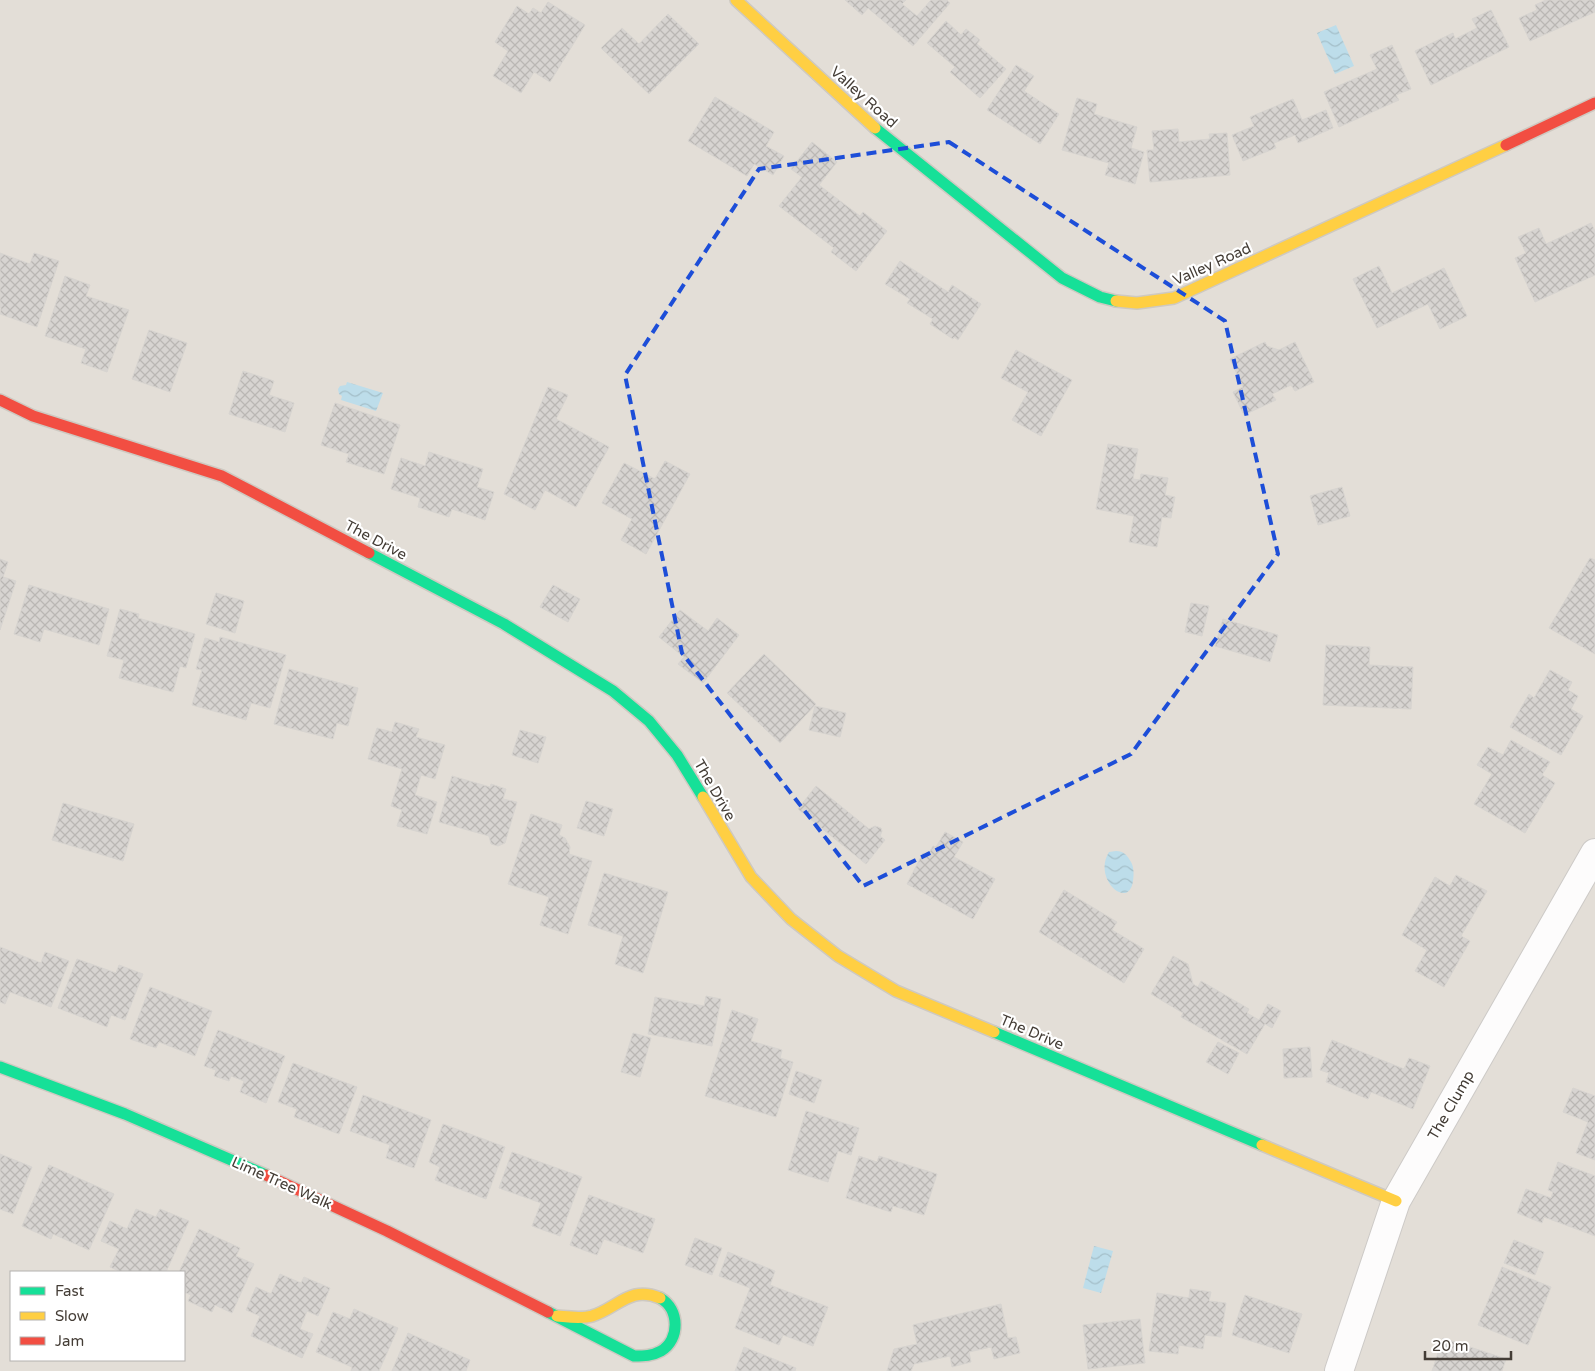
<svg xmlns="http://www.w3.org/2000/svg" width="1595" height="1371" font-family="'Varela Round',sans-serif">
  <defs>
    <pattern id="water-waves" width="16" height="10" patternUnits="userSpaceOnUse" patternTransform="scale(1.25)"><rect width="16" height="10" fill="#bdddea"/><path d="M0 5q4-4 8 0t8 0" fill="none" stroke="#a4bfc9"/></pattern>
    <pattern id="building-cross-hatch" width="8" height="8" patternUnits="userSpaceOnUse" patternTransform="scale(1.25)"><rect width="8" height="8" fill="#d7d4d1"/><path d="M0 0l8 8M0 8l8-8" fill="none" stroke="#bab7b4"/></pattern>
  </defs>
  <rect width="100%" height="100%" fill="#efedea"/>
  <path fill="#e3ded7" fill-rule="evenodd" d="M0,0H1595V1371H0ZM11,1272H184V1360H11Z"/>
  <g fill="url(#water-waves)">
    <path d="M1336,25L1354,66L1335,74L1317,33Z"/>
    <path d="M347,382L383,393L376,411L341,400L342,396L339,394L338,389L340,386L346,385Z"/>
    <path d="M1116,851C1124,851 1127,855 1131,862C1134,867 1134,875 1133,881C1129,911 1092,879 1109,852Z"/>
    <path d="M1094,1246L1113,1251L1101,1293L1083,1288Z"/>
  </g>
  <g fill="url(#building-cross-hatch)" stroke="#d7d4d0">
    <path d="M845,0H906L902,4L917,16L931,0H947L950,3L913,46L868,8L862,15Z"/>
    <path d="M1546,0H1595V12L1530,41L1519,18L1537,10L1535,5Z"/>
    <path d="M548,2L585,25L550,82L534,72L521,93L493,76L508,51L495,42L517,6L529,14L533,8L541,13Z"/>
    <path d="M1491,10L1509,47L1431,85L1415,51L1453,33L1455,39L1477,28L1472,19Z"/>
    <path d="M668,14L699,44L649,94L601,48L622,28L639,44Z"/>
    <path d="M946,21L961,35L966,29L980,40L977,44L1006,69L980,98L950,72L955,67L927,43Z"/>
    <path d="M1392,45L1411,89L1396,95L1399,100L1339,127L1324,92L1377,69L1370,55Z"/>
    <path d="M1016,65L1034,76L1024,91L1059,114L1040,144L987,110Z"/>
    <path d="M715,97L774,132L766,146L784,156L773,175L754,164L747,176L688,141Z"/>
    <path d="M1077,98L1097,104L1094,114L1137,127L1131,148L1144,152L1135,184L1105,175L1109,163L1062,150Z"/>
    <path d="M1293,99L1302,120L1326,110L1333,128L1298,143L1295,135L1274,143L1276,148L1243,161L1232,135L1254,126L1250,117Z"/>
    <path d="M1178,129L1179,142L1210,139L1209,134L1227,133L1230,175L1150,182L1147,150H1154L1152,131Z"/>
    <path d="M812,142L837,162L819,185L860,216L863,212L887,231L856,271L831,252L834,248L779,206L802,177L791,169Z"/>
    <path d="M1591,223L1595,231V275L1535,302L1515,258L1526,253L1518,237L1539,228L1546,244Z"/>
    <path d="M0,253L30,264L34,253L59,261L37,327L0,314L1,308L0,307Z"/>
    <path d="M900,261L948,292L952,285L981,304L958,340L954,337L953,339L930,324L933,319L907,303L910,299L885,284Z"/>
    <path d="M1379,266L1392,293L1444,268L1467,316L1440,329L1428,304L1377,328L1353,279Z"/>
    <path d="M65,276L90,285L86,296L129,310L107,372L81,363L86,349L45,336Z"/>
    <path d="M149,330L187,343L170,392L132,379Z"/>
    <path d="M1265,342L1267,346L1279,350L1295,342L1314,382L1295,391L1291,385L1272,394L1276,400L1244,415L1233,392L1243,387L1230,359Z"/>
    <path d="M1016,350L1072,380L1041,436L1012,420L1028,392L1001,378Z"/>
    <path d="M243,371L274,381L269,395L294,403L285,432L229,414Z"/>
    <path d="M548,387L568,395L556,419L609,447L576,507L545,490L535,510L504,494Z"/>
    <path d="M335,403L400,425L384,474L346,462L349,454L321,445Z"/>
    <path d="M1108,444L1138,449L1133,479L1140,480L1141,474L1168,478L1165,495L1175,497L1171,518L1162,517L1157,547L1129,542L1134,516L1096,509Z"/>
    <path d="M429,452L483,469L477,487L494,492L485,520L452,509L449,517L418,507L420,498L391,489L401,458L425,466Z"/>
    <path d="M665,461L690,474L646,554L621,540L632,519L602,503L624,463L655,479Z"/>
    <path d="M1342,487L1350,516L1318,525L1310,496Z"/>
    <path d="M1590,558L1595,560V654L1549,628Z"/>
    <path d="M0,559L8,562L3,577L16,581L0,630Z"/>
    <path d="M29,585L109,609L99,645L44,629L40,642L14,634Z"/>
    <path d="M553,585L580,599L568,622L540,607Z"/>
    <path d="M216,593L244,601L235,633L206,624Z"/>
    <path d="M1191,603L1209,606L1202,636L1185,632Z"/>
    <path d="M120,609L139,614L138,618L195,634L186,668L180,666L173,692L119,678L124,660L107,656Z"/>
    <path d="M680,610L708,631L717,618L739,635L703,683L678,664L684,657L659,637Z"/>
    <path d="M1223,619L1278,635L1270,662L1215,646Z"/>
    <path d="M220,637L286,655L270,708L251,703L246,720L192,705L202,670L196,669L205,638L219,642Z"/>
    <path d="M1326,645L1370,647L1369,665L1413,667L1411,709L1323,705Z"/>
    <path d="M764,654L816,704L780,743L727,693Z"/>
    <path d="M289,669L358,688L348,726L337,723L333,739L274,724Z"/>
    <path d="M1550,670L1572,682L1568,690L1578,696L1571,709L1583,716L1561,755L1510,727L1529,694L1534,698Z"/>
    <path d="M815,706L846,713L840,737L809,730Z"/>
    <path d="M395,722L419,729L416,737L445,745L435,779L421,775L415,795L437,802L427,834L397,826L402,810L391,806L402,769L368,759L377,728L392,732Z"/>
    <path d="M520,730L546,737L538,763L512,755Z"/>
    <path d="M1511,740L1550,762L1542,775L1555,783L1525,833L1474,804L1492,774L1477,765L1488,747L1503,755Z"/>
    <path d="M452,776L490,787L491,784L506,789L503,799L517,802L505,843L498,846L491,844L489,836L439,822Z"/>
    <path d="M816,786L869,829L875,826L881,828L882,831L880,836L885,840L866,864L798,809Z"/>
    <path d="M586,801L613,809L604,836L577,828Z"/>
    <path d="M63,803L134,824L123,861L52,840Z"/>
    <path d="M531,814L562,825L559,835L565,838L570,847L569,854L592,861L568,934L540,925L549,897L508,884Z"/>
    <path d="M945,832L963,842L954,857L995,879L973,919L907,884L923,853L927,856L933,846L936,847Z"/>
    <path d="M604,873L668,892L643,973L615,964L623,936L588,925Z"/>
    <path d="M1456,875L1487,891L1461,936L1470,941L1444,987L1415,971L1427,950L1402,935L1435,877L1450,886Z"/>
    <path d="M1064,890L1117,922L1112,930L1144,949L1124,983L1039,932Z"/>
    <path d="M0,947L41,963L45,952L69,961L51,1007L10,992L5,1004L0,1002Z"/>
    <path d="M1173,956L1188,964L1193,984L1198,987L1201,981L1249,1009L1247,1013L1259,1020L1268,1004L1281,1011L1272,1028L1265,1024L1247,1054L1181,1017L1183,1013L1151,994Z"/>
    <path d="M77,959L116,973L119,965L143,974L125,1020L111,1015L107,1027L58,1008Z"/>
    <path d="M150,987L212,1011L195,1056L159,1042L156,1048L130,1039Z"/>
    <path d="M706,996L721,999L712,1046L648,1034L655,997L704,1006Z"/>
    <path d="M732,1010L758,1019L751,1041L782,1050L780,1058L793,1062L776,1117L705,1096Z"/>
    <path d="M218,1030L285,1056L266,1103L240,1092L244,1081L231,1076L229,1081L214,1076L216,1070L204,1066Z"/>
    <path d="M633,1033L651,1038L640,1077L621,1072Z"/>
    <path d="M1332,1040L1404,1069L1409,1058L1430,1066L1413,1109L1371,1092L1368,1099L1326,1082L1329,1073L1320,1070Z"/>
    <path d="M1218,1042L1239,1053L1228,1074L1206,1062Z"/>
    <path d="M1310,1047L1312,1077L1284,1078L1283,1049Z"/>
    <path d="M293,1063L357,1087L339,1134L294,1117L297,1109L278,1102Z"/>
    <path d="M796,1071L822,1080L814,1103L789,1094Z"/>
    <path d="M1573,1088L1595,1096V1160L1576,1153L1588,1122L1563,1112Z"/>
    <path d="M363,1095L431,1120L414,1168L386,1158L390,1145L350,1131Z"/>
    <path d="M806,1111L859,1128L851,1155L838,1151L828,1182L788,1170Z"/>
    <path d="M443,1124L505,1147L486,1199L435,1180L440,1167L429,1162Z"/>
    <path d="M512,1152L582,1177L560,1236L532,1226L541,1203L499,1188Z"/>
    <path d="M0,1154L32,1167L13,1214L0,1209Z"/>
    <path d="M859,1156L877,1162L879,1156L937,1174L924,1215L893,1206L891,1212L846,1198Z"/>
    <path d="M1558,1162L1595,1176V1236L1544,1217L1542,1223L1517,1213L1526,1189L1551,1198L1553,1192L1548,1190Z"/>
    <path d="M49,1165L114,1194L89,1250L53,1234L51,1239L22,1226Z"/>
    <path d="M589,1195L655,1219L643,1253L604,1239L597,1255L570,1245Z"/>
    <path d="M136,1209L156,1217L160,1209L189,1221L166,1272H121L110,1267L119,1249L101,1241L110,1221L127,1229Z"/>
    <path d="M199,1229L240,1248L236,1256L254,1264L232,1313L215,1305L212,1312L188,1301L191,1295L184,1292V1272H179Z"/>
    <path d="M695,1238L722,1248L712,1275L685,1265Z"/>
    <path d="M1514,1240L1544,1252L1535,1275L1504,1263Z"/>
    <path d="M728,1252L775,1271L770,1285L828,1307L813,1346L783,1335L779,1345L735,1328L750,1288L719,1276Z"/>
    <path d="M1502,1267L1551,1287L1528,1345L1478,1325Z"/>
    <path d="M280,1274L301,1283L304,1277L330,1288L318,1316L307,1311L300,1329L313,1334L302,1358L251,1336L260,1316L246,1310L256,1287L271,1294Z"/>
    <path d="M1190,1289L1211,1292L1209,1301L1226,1303L1221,1337L1205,1335L1203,1349L1179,1345L1178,1354L1149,1351L1157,1293L1189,1298Z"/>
    <path d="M1245,1295L1302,1314L1289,1353L1232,1335Z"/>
    <path d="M1001,1304L1008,1338L1016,1337L1020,1353L994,1359L991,1347L969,1352L971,1362L952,1367L950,1356L914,1364L911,1371H887L894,1349L917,1344L913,1325Z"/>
    <path d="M354,1309L398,1328L379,1371H351L352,1367L316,1352L333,1312L350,1319Z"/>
    <path d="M1140,1319L1145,1363L1088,1369L1083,1325Z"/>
    <path d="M408,1333L470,1360L466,1371H392Z"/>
    <path d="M1443,1338L1506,1359L1502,1371H1432Z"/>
    <path d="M744,1347L796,1368L795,1371H735Z"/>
  </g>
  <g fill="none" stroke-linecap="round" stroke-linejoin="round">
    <g stroke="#cdcac7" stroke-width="30">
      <path id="street" d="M1339,1371L1396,1201L1595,853"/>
    </g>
    <g stroke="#cec9c1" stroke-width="14">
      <g id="fast">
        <path d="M875,128L1062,278L1100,297L1116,301"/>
        <path d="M369,553L504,624L613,691L649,721L677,755L703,797"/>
        <path d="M994,1032L1262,1145"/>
        <path d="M0,1067L125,1114L266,1175"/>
        <path d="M548,1312L634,1356C644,1356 652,1356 661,1351C680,1340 680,1309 660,1298"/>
      </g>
    </g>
    <g stroke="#cec9c1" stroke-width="14">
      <g id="slow">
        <path d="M736,0L875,128"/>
        <path d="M1116,301L1137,303L1174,298L1506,145"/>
        <path d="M703,797L751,877L791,919L838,956L896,991L994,1032"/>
        <path d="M1262,1145L1396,1201"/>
        <path d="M557,1316C569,1317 581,1319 592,1316C618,1308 630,1285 660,1298"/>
      </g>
    </g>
    <g stroke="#cec9c1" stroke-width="14">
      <g id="jam">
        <path d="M1506,145L1595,103"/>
        <path d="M0,400L33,416L222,476L369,553"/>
        <path d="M266,1175L387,1231L548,1312"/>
      </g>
    </g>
    <use href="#street" stroke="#fdfcfc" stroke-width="28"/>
    <use href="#fast" stroke="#16e098" stroke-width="11"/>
    <use href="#slow" stroke="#ffcf43" stroke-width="11"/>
    <use href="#jam" stroke="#f24e42" stroke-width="11"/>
  </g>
  <path fill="none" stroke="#1d4ed8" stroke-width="4" stroke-dasharray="10 6" stroke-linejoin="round" d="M949,142L1225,321L1278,554L1131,754L863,886L682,653L625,375L759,169Z"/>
  <g text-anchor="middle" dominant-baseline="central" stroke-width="4.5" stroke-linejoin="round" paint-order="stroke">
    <g font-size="15" fill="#443d36" stroke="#fff">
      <text transform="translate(864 97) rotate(42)">Valley Road</text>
      <text transform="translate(1212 264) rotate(-24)">Valley Road</text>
      <text transform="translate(376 540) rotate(28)">The Drive</text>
      <text transform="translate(715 790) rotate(60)">The Drive</text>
      <text transform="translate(1032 1032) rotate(23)">The Drive</text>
      <text transform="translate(1451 1105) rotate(-60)">The Clump</text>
      <text transform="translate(282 1183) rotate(24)">Lime Tree Walk</text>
    </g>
  </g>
  <rect x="10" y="1271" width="175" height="90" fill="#ffffff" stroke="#b4b1af"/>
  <rect x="20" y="1287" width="25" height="8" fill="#16e098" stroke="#b4b1af"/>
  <text x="55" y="1296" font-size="15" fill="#443d36">Fast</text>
  <rect x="20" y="1312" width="25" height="8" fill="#ffcf43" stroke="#b4b1af"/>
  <text x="55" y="1321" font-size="15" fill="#443d36">Slow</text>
  <rect x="20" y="1337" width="25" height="8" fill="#f24e42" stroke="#b4b1af"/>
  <text x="55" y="1346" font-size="15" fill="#443d36">Jam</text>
  <path d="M1425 1351v8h86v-8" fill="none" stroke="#443d36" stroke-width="2.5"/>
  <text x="1432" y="1351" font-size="15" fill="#443d36" stroke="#ffffff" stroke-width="4" paint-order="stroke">20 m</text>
</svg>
